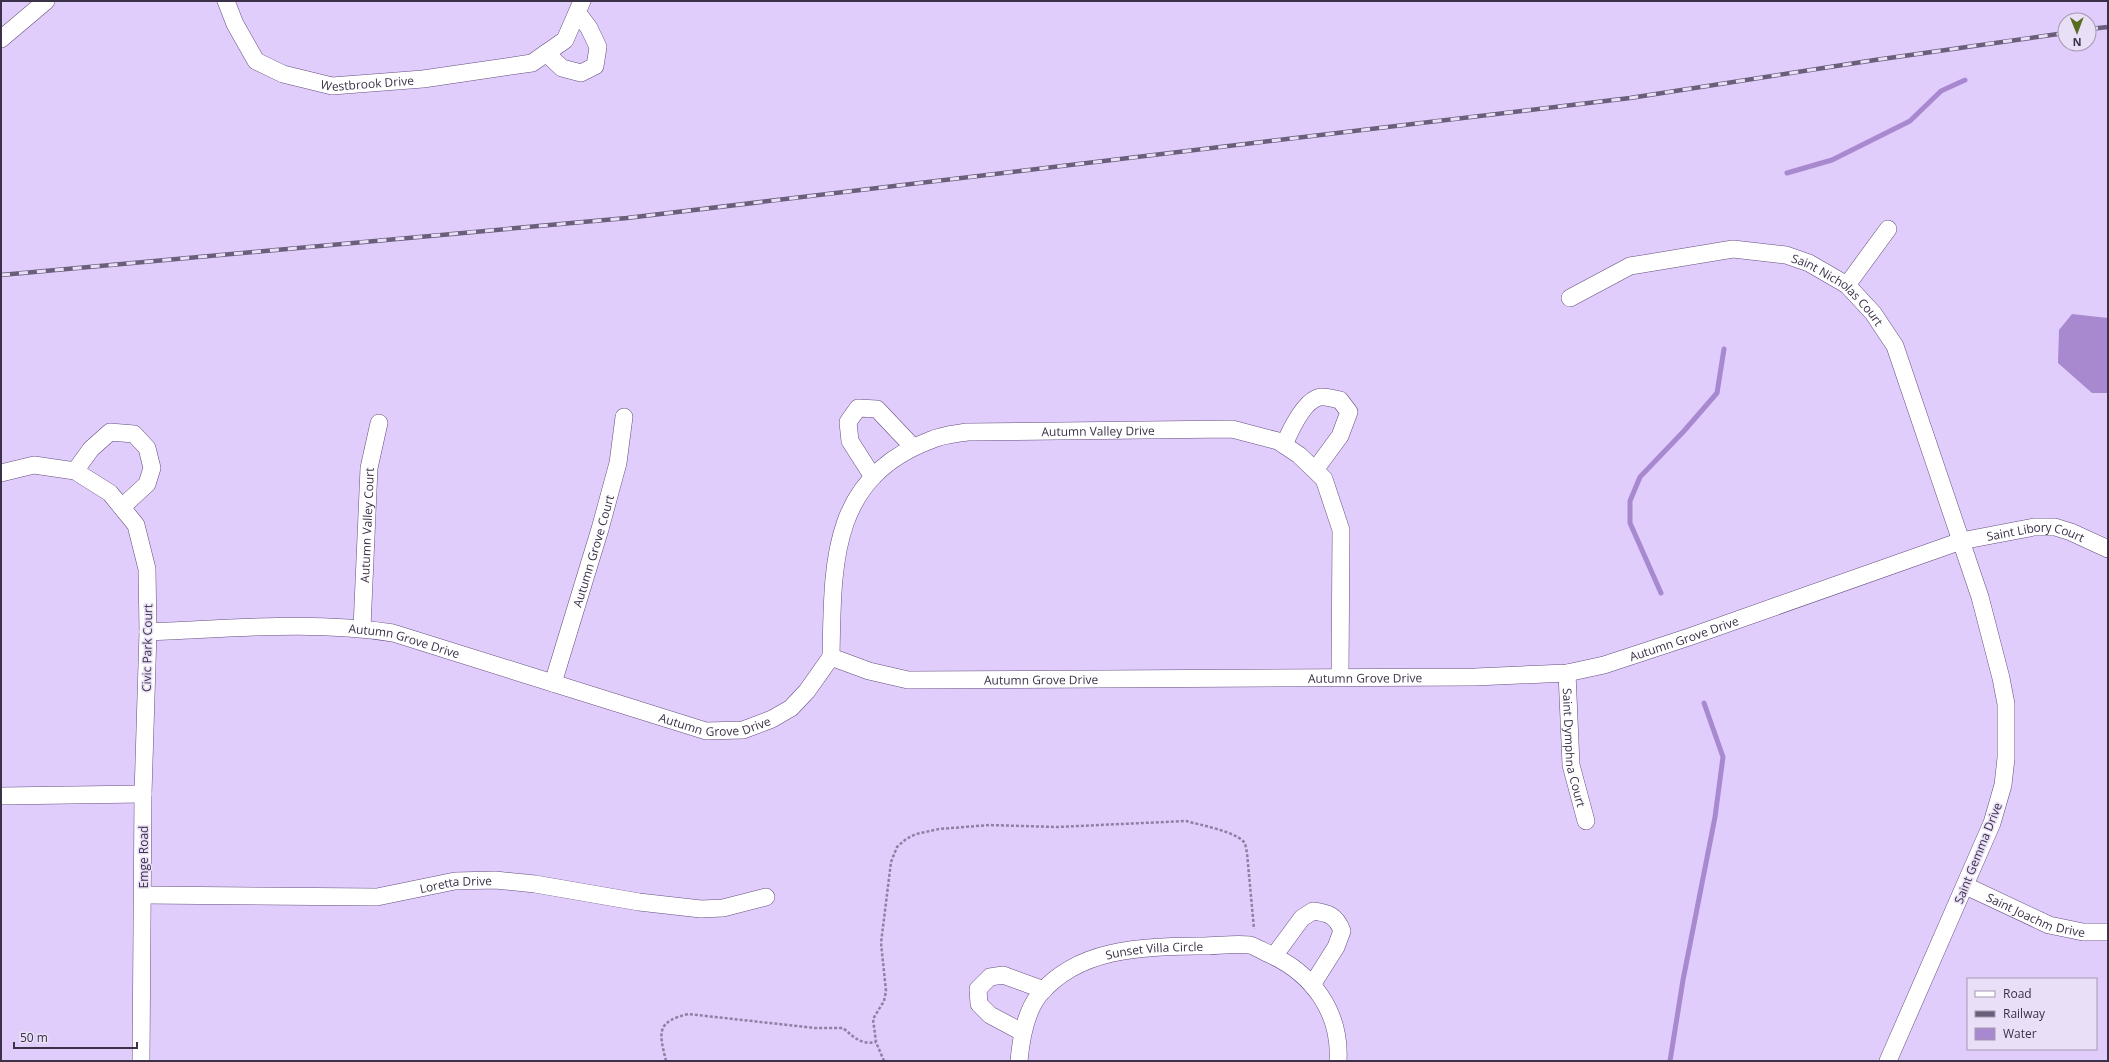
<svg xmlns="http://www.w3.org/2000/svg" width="2109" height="1062" font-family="'Open Sans',sans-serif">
  <rect width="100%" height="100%" fill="#e0cdfb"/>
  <path fill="#a889d0" d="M2072,314L2108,318V393H2092L2058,363L2059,330Z"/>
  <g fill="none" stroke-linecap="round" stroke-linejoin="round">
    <g stroke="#a889d0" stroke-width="5">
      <path d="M1787,173L1832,160L1910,121L1941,91L1965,80"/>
      <path d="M1661,593L1630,523V501L1640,477L1684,431L1717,393L1724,349"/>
      <path d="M1670,1061L1683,980L1715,817L1723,757L1704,703"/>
    </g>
    <g stroke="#644e7f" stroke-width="18">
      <g id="minor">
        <path id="s1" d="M226,1L235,24L256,61L283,74L332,86L423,79L532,63L565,40L582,1"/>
        <path d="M1,39L46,1"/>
        <path d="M546,53L562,68L581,73L595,66L598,47L589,28L578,13"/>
        <path d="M1847,285L1888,229"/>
        <path id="s2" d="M1570,298L1630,266L1733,249L1786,255L1809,263L1847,285L1873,313L1895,346L1980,597L2001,678L2006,704V758L2003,785L1992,823L1888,1061"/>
        <path d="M1284,445C1290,431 1304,400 1320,397C1326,396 1334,399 1340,400L1349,412L1340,436L1315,470"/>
        <path d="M75,471L91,449L110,432L134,434L147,448L152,468L147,484L122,507"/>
        <path d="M1,473L34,465L75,471L110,493L136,525L147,569L148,632L143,794L141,1061"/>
        <path d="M873,477L850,441L848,422L858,408L877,409L913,447"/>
        <path id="s3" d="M362,628L369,468L379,423"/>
        <path id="s4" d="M148,632C229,629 313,620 393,633L706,731L743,730L772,719L791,708L807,691L831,657L869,671L908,680L1475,677L1567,673L1604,665L1689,637L1961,541L2034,527H2055L2071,532L2108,549"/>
        <path id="s5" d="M831,657C833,565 829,478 931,440C942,435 955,434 967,432L1232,429L1278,441L1299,455L1324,479L1341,530L1340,677"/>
        <path id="s6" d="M1567,673L1571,765L1586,821"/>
        <path id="s7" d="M553,683L600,529L618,463L624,417"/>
        <path d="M1,796L143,794"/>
        <path id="s8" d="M1966,886L2049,925L2083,932H2108"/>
        <path id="s9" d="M143,895L377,897L455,881L495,880L535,884L639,902L701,909L723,908L766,897"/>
        <path d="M1274,956L1302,918L1313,911C1328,913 1336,915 1342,931L1336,947L1312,985"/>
        <path d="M1022,1032L990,1015L979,1004L978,989L990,977L1003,975L1044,990"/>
        <path id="s10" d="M1019,1061C1021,1039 1025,1013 1039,995C1079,947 1144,947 1201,946C1217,946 1235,943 1250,945C1256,947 1263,951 1269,954C1312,973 1341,1012 1338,1061"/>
      </g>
    </g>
    <g stroke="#8f80a3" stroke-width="2.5" stroke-dasharray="3 2" stroke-linecap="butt">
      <path d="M666,1061C659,1032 656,1022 688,1014L815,1028H843C854,1037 860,1045 876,1042"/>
      <path d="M884,1061L876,1042L873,1019L884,1001L886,991L881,943L891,862L897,847L906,839L916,834L939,829L989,825L1057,827L1186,821C1200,825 1233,831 1243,841C1246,844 1246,849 1247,853L1254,929"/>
    </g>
    <use href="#minor" stroke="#fff" stroke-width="17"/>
    <g stroke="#6a5e7b" stroke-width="4.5">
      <g id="rail">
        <path d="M2089,29L2108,27"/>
        <path d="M1,275L627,218L1630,98L1875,60L2065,33"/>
      </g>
    </g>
    <use href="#rail" stroke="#e9dff7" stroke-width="3" stroke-dasharray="9" stroke-linecap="butt"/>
  </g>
  <g text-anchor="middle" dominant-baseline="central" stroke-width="3" stroke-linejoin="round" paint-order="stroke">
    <g font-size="12" fill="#3b3148" stroke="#e9dff7">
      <text stroke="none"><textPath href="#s1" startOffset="183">Westbrook Drive</textPath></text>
      <text stroke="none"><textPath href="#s2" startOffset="289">Saint Nicholas Court</textPath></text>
      <text stroke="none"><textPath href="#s5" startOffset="427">Autumn Valley Drive</textPath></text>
      <text stroke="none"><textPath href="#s3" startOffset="103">Autumn Valley Court</textPath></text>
      <text stroke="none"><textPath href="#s4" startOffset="1960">Saint Libory Court</textPath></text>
      <text stroke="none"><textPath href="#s7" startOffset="138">Autumn Grove Court</textPath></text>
      <text stroke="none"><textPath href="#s4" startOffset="1590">Autumn Grove Drive</textPath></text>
      <text stroke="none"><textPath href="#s4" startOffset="258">Autumn Grove Drive</textPath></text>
      <text transform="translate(147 648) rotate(-89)">Civic Park Court</text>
      <text stroke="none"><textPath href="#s4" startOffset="1266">Autumn Grove Drive</textPath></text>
      <text stroke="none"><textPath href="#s4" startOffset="942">Autumn Grove Drive</textPath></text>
      <text stroke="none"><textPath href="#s4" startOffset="582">Autumn Grove Drive</textPath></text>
      <text stroke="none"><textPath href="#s6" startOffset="75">Saint Dymphna Court</textPath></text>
      <text transform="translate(1978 853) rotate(-68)">Saint Gemma Drive</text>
      <text transform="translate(143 857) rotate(-90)">Emge Road</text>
      <text stroke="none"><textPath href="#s9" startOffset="314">Loretta Drive</textPath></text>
      <text stroke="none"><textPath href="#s8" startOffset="76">Saint Joachm Drive</textPath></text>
      <text stroke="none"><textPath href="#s10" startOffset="198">Sunset Villa Circle</textPath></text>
    </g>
  </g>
  <rect width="2109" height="1062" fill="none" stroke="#3b3148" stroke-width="4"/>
  <rect x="1967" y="978" width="130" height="72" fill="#e9dff7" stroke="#a399b1"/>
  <rect x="1975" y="991" width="20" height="6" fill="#ffffff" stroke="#a399b1"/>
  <text x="2003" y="998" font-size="12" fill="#3b3148">Road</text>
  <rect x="1975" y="1011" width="20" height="6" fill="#6a5e7b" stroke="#a399b1"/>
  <text x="2003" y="1018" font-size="12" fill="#3b3148">Railway</text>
  <rect x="1975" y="1028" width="20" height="12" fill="#a889d0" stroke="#a399b1"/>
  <text x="2003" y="1038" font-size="12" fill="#3b3148">Water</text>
  <g transform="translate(2077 32) rotate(179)"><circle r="19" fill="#e9dff7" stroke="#a399b1"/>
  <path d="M0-3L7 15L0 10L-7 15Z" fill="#566d1d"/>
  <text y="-6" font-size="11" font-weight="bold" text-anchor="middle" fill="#3b3148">N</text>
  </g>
  <path d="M14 1042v6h123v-6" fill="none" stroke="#3b3148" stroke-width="2"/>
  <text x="20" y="1042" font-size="12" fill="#3b3148" stroke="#e9dff7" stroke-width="3" paint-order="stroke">50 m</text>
</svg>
